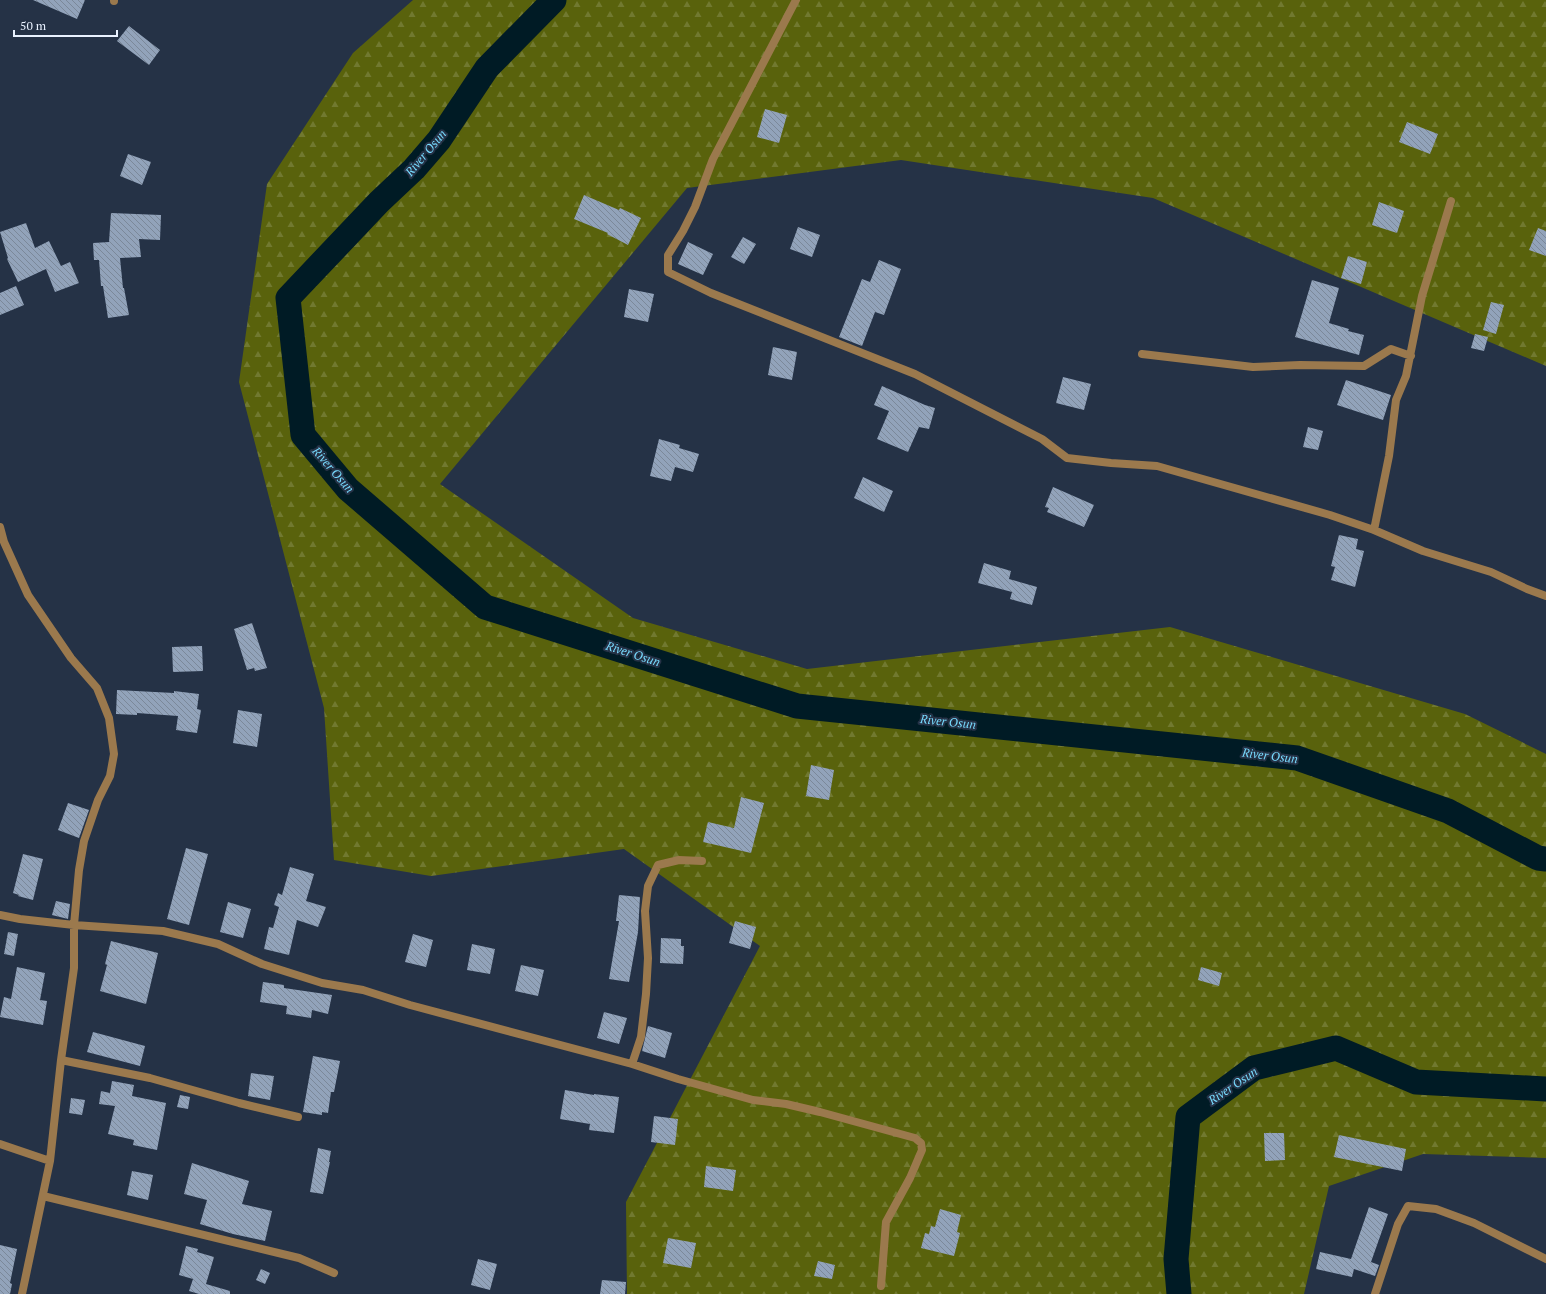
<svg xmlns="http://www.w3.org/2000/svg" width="1546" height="1294" viewBox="0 0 1546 1294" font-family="'PT Serif',serif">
<defs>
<pattern id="forest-firs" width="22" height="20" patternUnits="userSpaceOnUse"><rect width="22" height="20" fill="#59620c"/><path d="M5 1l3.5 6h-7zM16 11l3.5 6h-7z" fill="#717930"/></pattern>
<pattern id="building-back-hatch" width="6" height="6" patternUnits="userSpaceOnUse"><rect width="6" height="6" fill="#92a3ba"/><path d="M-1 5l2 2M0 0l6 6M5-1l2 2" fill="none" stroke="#7b8899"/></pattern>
</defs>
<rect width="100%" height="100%" fill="#253246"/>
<path fill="url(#forest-firs)" d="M 413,0 L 1546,0 L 1546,366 L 1153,198 L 901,160 L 687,188 L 440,484 L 633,618 L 807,669 L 1170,627 L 1465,714 L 1546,754 L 1546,1158 L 1423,1154 L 1329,1186 L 1304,1294 L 627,1294 L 626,1202 L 760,946 L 624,849 L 431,876 L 334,860 L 324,708 L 239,382 L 267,184 L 353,53 Z"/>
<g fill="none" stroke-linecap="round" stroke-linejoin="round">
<path stroke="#001b25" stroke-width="25" d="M 554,0 L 487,68 L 439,140 L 414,169 L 379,202 L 288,298 L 303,435 L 348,489 L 485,607 L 797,706 L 1297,758 L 1448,811 L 1538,858 L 1546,859
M 1179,1294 L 1176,1259 L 1188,1117 L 1254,1068 L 1336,1048 L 1416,1082 L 1546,1089"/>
</g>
<path fill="url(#building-back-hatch)" d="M 33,0 L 85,0 L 77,19 Z
M 129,26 L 160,50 L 149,65 L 117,41 Z
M 765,109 L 787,115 L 779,143 L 757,137 Z
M 1407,122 L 1438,134 L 1430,154 L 1399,142 Z
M 128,154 L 151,162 L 142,185 L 120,176 Z
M 584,195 L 619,210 L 620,208 L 641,218 L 628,245 L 607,234 L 608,233 L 574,219 Z
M 1379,202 L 1404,211 L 1397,233 L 1372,225 Z
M 111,213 L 161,215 L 160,240 L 139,239 L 141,257 L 120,258 L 123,288 L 124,288 L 129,315 L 108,318 L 103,286 L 101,286 L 99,260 L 94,260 L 93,243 L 109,242 Z
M 26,223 L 35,248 L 49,241 L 61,266 L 70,262 L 79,283 L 55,292 L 46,269 L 18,282 L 7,259 L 8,258 L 0,232 Z
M 798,227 L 820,235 L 812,257 L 790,249 Z
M 1538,228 L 1546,231 L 1546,256 L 1529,250 Z
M 743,237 L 756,244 L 744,264 L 731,257 Z
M 688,242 L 713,254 L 703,275 L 678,264 Z
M 1348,256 L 1367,262 L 1361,284 L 1341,278 Z
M 879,260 L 901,269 L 884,315 L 875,312 L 862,346 L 839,337 L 862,279 L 870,282 Z
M 1312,280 L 1339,288 L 1329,323 L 1349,329 L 1348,331 L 1364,335 L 1359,355 L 1295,337 Z
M 16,286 L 24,305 L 0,315 L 0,293 Z
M 629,289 L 654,294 L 648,322 L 624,317 Z
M 1491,302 L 1504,305 L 1496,334 L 1483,330 Z
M 1475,334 L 1488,337 L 1484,351 L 1471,348 Z
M 773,347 L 797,352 L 792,380 L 768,375 Z
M 1063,377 L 1091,384 L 1084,410 L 1056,403 Z
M 1346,380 L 1391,395 L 1383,420 L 1337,405 Z
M 882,386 L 925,405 L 935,408 L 929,429 L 919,427 L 908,452 L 877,439 L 889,411 L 874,405 Z
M 1308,427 L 1323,431 L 1318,450 L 1303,447 Z
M 659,439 L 680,445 L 679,448 L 699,454 L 693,472 L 675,467 L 671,481 L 650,476 Z
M 863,477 L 893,491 L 884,512 L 854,498 Z
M 1053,487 L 1094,505 L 1084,527 L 1047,512 L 1049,508 L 1045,507 Z
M 1339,535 L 1358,539 L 1356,549 L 1364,551 L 1355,587 L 1331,580 L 1335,567 L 1331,566 Z
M 984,563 L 1011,571 L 1009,579 L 1037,587 L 1032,605 L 1010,599 L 1012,592 L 978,583 Z
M 252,623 L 267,668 L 255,671 L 254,668 L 247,670 L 234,629 Z
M 202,646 L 203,671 L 173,672 L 172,647 Z
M 117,690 L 174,693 L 174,691 L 199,694 L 197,709 L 201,710 L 197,733 L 176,730 L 178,716 L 137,713 L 137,715 L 116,714 Z
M 238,710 L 262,714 L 257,747 L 233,743 Z
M 811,765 L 834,770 L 829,800 L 806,796 Z
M 741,797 L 764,803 L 751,853 L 703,842 L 708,822 L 734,828 Z
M 68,803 L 89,810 L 79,838 L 58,830 Z
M 186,848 L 208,854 L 189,925 L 167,919 Z
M 23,854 L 43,859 L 33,900 L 18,896 L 19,895 L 13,893 Z
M 290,867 L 314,874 L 306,901 L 326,907 L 318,927 L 297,920 L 289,955 L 264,949 L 269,927 L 273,928 L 279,907 L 274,905 L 278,893 L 282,895 Z
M 619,895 L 640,897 L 638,932 L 629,982 L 609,979 L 619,921 L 616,921 Z
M 56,901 L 70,904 L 68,919 L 52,915 Z
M 228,902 L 251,909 L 243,938 L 220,932 Z
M 735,921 L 756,927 L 750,949 L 729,943 Z
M 8,932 L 18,934 L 14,956 L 4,954 Z
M 413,934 L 433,940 L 426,967 L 405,962 Z
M 661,938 L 681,939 L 681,946 L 684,946 L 683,964 L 660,963 Z
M 111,941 L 158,953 L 146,1004 L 100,991 L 107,965 L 105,964 Z
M 472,944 L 495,949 L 490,974 L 467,970 Z
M 521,965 L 544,970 L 538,996 L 515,991 Z
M 17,967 L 45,973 L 40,1000 L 47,1001 L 43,1025 L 0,1017 L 4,997 L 11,999 Z
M 1201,967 L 1222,973 L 1219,986 L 1198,980 Z
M 263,982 L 284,985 L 284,988 L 332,995 L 328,1014 L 312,1010 L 311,1018 L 286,1014 L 287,1006 L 260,1002 Z
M 604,1012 L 627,1018 L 619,1044 L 597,1038 Z
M 648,1026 L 672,1033 L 665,1058 L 642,1051 Z
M 93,1032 L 145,1046 L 140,1066 L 87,1052 Z
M 313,1056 L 340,1061 L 334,1092 L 331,1092 L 328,1113 L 322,1112 L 322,1115 L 303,1112 Z
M 251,1073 L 274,1076 L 270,1100 L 248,1096 Z
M 112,1081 L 134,1085 L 132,1096 L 166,1103 L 157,1150 L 133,1145 L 134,1140 L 108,1134 L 115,1106 L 99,1104 L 101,1091 L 110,1093 Z
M 565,1090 L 594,1095 L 594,1094 L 619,1097 L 614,1133 L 589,1130 L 590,1124 L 560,1119 Z
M 180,1095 L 190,1097 L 188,1109 L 177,1107 Z
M 71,1098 L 85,1100 L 82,1115 L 69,1113 Z
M 654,1116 L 678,1119 L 675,1145 L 651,1142 Z
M 1264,1133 L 1284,1133 L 1285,1160 L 1265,1161 Z
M 1339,1135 L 1406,1149 L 1402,1171 L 1334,1157 Z
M 318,1148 L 331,1151 L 329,1162 L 330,1162 L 323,1194 L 310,1192 Z
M 192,1163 L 249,1181 L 242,1204 L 272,1211 L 265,1241 L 233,1234 L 200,1224 L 207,1200 L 184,1194 Z
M 706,1166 L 736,1170 L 733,1191 L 704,1187 Z
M 132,1171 L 153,1175 L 148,1200 L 127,1195 Z
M 1369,1207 L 1388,1214 L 1371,1262 L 1379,1265 L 1375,1276 L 1354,1269 L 1352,1277 L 1316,1269 L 1320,1252 L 1351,1259 Z
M 940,1209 L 961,1215 L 957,1232 L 960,1233 L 954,1256 L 921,1248 L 925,1233 L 929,1234 L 931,1226 L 935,1227 Z
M 668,1238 L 696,1243 L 691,1268 L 663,1263 Z
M 0,1245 L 17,1249 L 10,1283 L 12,1284 L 10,1294 L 0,1294 Z
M 186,1246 L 198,1249 L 197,1252 L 214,1257 L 206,1284 L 230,1291 L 230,1294 L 199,1294 L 189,1291 L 193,1279 L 179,1275 Z
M 478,1259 L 497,1264 L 490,1290 L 471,1285 Z
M 818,1261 L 835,1265 L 832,1279 L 814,1276 Z
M 261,1269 L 270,1273 L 265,1284 L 256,1280 Z
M 602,1280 L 626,1282 L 625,1294 L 600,1294 Z"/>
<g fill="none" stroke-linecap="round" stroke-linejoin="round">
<path stroke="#9b794d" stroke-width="8" d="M 796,0 L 713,159 L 695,207 L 683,231 L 668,255 L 668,272 L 711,293 L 915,374 L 1042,439 L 1067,458 L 1111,463 L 1157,466 L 1330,515 L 1374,530 L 1423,551 L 1491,572 L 1527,589 L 1546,596
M 114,1 L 114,0
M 1142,354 L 1253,367 L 1300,365 L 1364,366 L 1391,349 L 1411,356
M 0,527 L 4,542 L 28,595 L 71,658 L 97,688 L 109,718 L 114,754 L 110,776 L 98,800 L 84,841 L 79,870 L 74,925 L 74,968 L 61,1060 L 50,1161 L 22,1294
M 1374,530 L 1389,456 L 1396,400 L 1406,376 L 1422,296 L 1451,201
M 0,915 L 20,919 L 74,925 L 163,931 L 218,944 L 262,964 L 322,983 L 363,990 L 410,1005 L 632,1064 L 678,1079 L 753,1100 L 786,1104 L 820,1112 L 915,1138 L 921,1143 L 922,1150 L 910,1178 L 886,1222 L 881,1286
M 61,1060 L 150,1078 L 239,1103 L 298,1117
M 632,1064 L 641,1037 L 646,994 L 648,958 L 645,911 L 648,886 L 658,865 L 679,860 L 702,861
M 0,1144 L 50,1161
M 43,1196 L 299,1258 L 334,1273
M 1375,1294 L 1398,1224 L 1408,1206 L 1436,1209 L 1474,1223 L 1546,1259"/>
</g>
<g text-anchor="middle" stroke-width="4" stroke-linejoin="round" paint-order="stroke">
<g font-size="12" font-style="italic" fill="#77dafe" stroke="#253246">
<text transform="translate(426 153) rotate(-50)" y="4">River Osun</text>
<text transform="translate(333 470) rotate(49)" y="4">River Osun</text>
<text transform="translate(633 654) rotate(18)" y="4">River Osun</text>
<text transform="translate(948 722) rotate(6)" y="4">River Osun</text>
<text transform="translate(1270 756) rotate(7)" y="4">River Osun</text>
<text transform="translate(1233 1086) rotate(-34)" y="4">River Osun</text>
</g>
</g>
<path d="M14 30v6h103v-6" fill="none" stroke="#e9f2ff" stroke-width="2"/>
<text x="20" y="30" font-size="12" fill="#e9f2ff" stroke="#253246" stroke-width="3" paint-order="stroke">50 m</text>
</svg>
